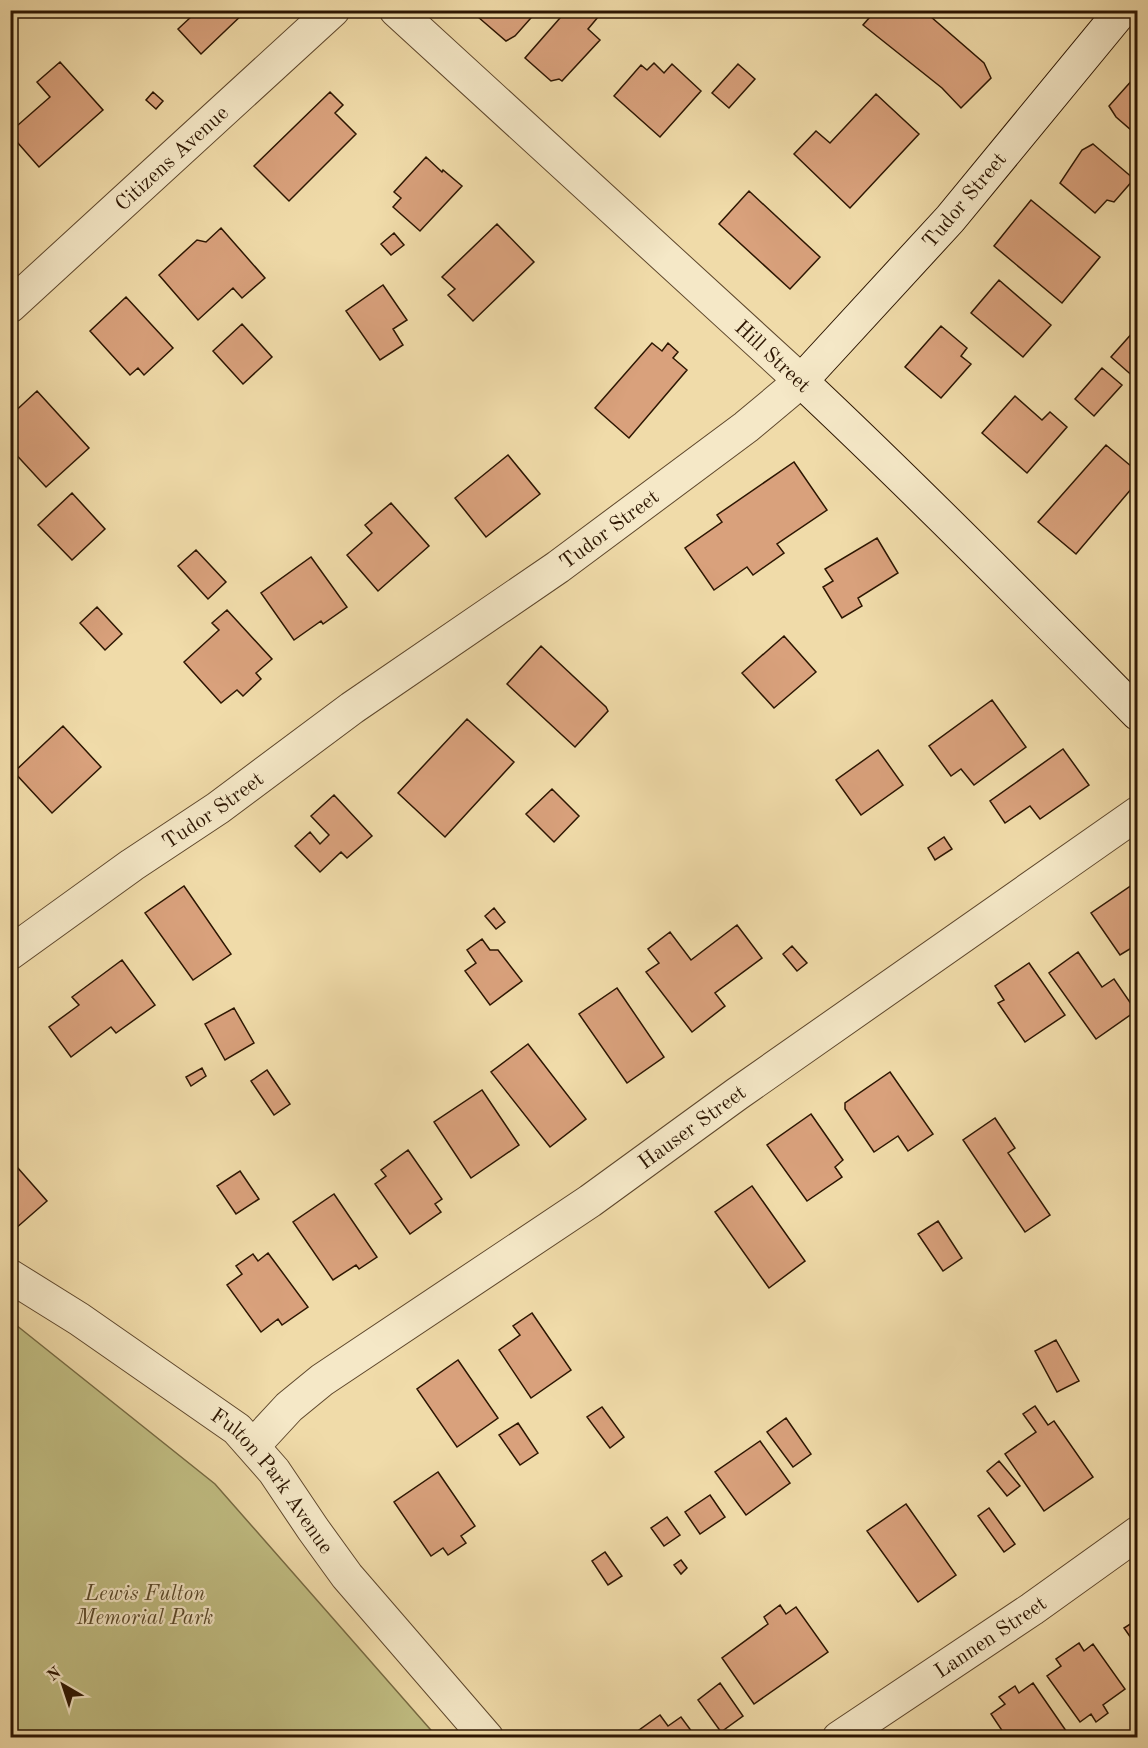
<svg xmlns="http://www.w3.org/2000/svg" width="1148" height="1748" viewBox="0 0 1148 1748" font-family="'Old Standard TT',serif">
<rect width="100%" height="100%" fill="#f0dba9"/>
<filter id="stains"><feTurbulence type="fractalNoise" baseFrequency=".00333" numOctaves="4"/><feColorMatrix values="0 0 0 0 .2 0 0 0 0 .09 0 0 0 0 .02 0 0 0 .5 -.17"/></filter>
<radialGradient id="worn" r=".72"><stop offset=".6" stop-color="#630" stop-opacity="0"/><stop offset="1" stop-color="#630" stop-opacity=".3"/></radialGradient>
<path fill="#c1be83" stroke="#776a42" stroke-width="1.5" d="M 11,1321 L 215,1484 L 437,1737 L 11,1737 Z"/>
<path fill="#d9a17c" stroke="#2d1602" stroke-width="1.5" d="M 187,10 L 247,10 L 201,54 L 178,29 L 192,16 Z
M 483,10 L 538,10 L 515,36 L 506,41 L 478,17 Z
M 567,10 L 604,10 L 588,29 L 600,40 L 562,81 L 559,79 L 551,81 L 525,58 Z
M 876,10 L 923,10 L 984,63 L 991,78 L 961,108 L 942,88 L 863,25 Z
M 60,62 L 103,110 L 39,167 L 10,134 L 10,132 L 50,97 L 37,82 Z
M 654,63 L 664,73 L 672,64 L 701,91 L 660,137 L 614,96 L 641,65 L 647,70 Z
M 738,64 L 755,79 L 729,108 L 712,93 Z
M 1134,78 L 1138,81 L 1138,136 L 1116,117 L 1109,106 Z
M 153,92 L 163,101 L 156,109 L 146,100 Z
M 330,92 L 343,105 L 335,113 L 356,134 L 289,201 L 254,166 Z
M 876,94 L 919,134 L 850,208 L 794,154 L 816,131 L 830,143 Z
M 1093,144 L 1134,179 L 1114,202 L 1107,200 L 1095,213 L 1060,183 L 1082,150 Z
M 426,157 L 442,172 L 443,170 L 462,186 L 420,231 L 393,207 L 401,198 L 394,192 Z
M 749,191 L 820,257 L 790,289 L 719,224 Z
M 1031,200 L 1100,257 L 1062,303 L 994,246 Z
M 497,224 L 534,262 L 473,321 L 448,295 L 455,289 L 442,277 Z
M 221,228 L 265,278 L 242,298 L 233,288 L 198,320 L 159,275 L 197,240 L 206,242 Z
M 394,233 L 404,245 L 391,255 L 381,244 Z
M 999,280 L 1051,325 L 1023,357 L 971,313 Z
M 383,285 L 407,320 L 393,329 L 403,345 L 380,360 L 346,311 Z
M 126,297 L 173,348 L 144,375 L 138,368 L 130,375 L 90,331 Z
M 242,324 L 272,357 L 243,384 L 213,351 Z
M 941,326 L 967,348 L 961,356 L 971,364 L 941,398 L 905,367 Z
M 1134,331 L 1138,334 L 1136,379 L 1111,357 Z
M 652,343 L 662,351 L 668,343 L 678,352 L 673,358 L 687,370 L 629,438 L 595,408 Z
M 1102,368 L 1122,385 L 1094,416 L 1075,399 Z
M 37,391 L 89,448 L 46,487 L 10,448 L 10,416 Z
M 1015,396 L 1042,420 L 1050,412 L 1067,427 L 1027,473 L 982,433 Z
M 1106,445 L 1138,472 L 1138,481 L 1076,554 L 1038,522 Z
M 508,455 L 540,494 L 486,537 L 455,498 Z
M 794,462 L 827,510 L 777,544 L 784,553 L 753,575 L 747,567 L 714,590 L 685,548 L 722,522 L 717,515 Z
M 72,493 L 105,529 L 72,560 L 38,525 Z
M 391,503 L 429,546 L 378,591 L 347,555 L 372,533 L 365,525 Z
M 877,538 L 898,573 L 858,598 L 862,606 L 842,618 L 823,587 L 833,581 L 825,569 Z
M 196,550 L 226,582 L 208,599 L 178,566 Z
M 311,557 L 347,607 L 323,624 L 321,621 L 294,640 L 261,593 Z
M 97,607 L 122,634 L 105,650 L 80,623 Z
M 227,610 L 272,659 L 256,673 L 261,679 L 243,696 L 237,690 L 221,703 L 184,662 L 219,630 L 212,623 Z
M 784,636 L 816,672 L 774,708 L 742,673 Z
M 541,646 L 606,707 L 608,711 L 575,747 L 507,684 Z
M 992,700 L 1026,747 L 974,785 L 961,769 L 951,776 L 929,746 Z
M 467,719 L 514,762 L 445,837 L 398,793 Z
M 63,726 L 101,767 L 52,813 L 14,772 Z
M 1063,749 L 1089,785 L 1040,819 L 1030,806 L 1005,823 L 990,801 Z
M 878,750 L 903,785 L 861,815 L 836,780 Z
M 552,789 L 579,816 L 554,842 L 526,814 Z
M 334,795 L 372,836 L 347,858 L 341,852 L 320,872 L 295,846 L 310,832 L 320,844 L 329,835 L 311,816 Z
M 944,837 L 952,849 L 935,860 L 928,848 Z
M 1138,881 L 1138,944 L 1120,955 L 1091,913 Z
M 184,886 L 231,954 L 193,980 L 145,913 Z
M 494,908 L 505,922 L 496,929 L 485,916 Z
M 737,925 L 762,958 L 715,993 L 725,1006 L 692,1032 L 646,972 L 659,963 L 648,949 L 670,932 L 691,960 Z
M 482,939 L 490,950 L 498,950 L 522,981 L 490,1005 L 465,971 L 476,963 L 467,950 Z
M 792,946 L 807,963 L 797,971 L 783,954 Z
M 1078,952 L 1102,987 L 1114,979 L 1136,1011 L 1096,1039 L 1049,973 Z
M 122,960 L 155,1005 L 116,1033 L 111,1027 L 71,1057 L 49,1027 L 79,1005 L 72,997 Z
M 1029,963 L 1065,1015 L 1025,1042 L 998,1003 L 1004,1000 L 995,986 Z
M 617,988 L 664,1057 L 627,1083 L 579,1014 Z
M 234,1008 L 254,1043 L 225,1060 L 205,1024 Z
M 528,1044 L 586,1119 L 550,1147 L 491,1072 Z
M 202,1068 L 206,1076 L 191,1086 L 186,1077 Z
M 267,1070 L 290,1104 L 274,1115 L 251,1081 Z
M 890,1072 L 933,1134 L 908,1151 L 898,1136 L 874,1152 L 845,1109 L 845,1103 Z
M 482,1090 L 519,1145 L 471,1178 L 434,1122 Z
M 811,1114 L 843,1160 L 835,1167 L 842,1177 L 807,1201 L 767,1145 Z
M 995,1118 L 1015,1148 L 1008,1153 L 1050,1215 L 1025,1232 L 963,1140 Z
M 408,1150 L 442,1199 L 435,1204 L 441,1212 L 410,1234 L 375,1184 L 386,1176 L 381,1170 Z
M 17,1167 L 47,1201 L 15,1229 L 10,1223 L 10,1172 Z
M 240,1171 L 259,1199 L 236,1214 L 217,1186 Z
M 752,1186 L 805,1261 L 769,1288 L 715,1212 Z
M 334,1194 L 377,1257 L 359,1269 L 356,1265 L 333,1280 L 293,1222 Z
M 938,1221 L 962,1258 L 943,1271 L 918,1234 Z
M 268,1253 L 308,1307 L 282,1325 L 278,1319 L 261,1332 L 227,1285 L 242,1274 L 236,1266 L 253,1254 L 258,1261 Z
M 532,1313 L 571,1370 L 531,1398 L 499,1350 L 520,1335 L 513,1326 Z
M 1056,1340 L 1079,1381 L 1057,1392 L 1035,1351 Z
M 458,1360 L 498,1418 L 457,1447 L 417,1389 Z
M 1035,1406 L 1048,1425 L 1054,1421 L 1093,1477 L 1044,1511 L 1005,1454 L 1036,1432 L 1023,1414 Z
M 602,1407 L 624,1437 L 610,1448 L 587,1417 Z
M 786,1418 L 811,1454 L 793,1467 L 767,1432 Z
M 518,1423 L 538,1453 L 520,1465 L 499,1435 Z
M 760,1441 L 790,1483 L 746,1515 L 715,1472 Z
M 999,1461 L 1020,1486 L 1007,1496 L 987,1471 Z
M 438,1472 L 475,1526 L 461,1536 L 466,1543 L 448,1555 L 443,1548 L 431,1556 L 394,1502 Z
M 710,1495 L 725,1517 L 700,1534 L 685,1512 Z
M 906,1504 L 956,1575 L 918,1602 L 867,1531 Z
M 989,1508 L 1015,1544 L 1004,1552 L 978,1516 Z
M 667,1517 L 680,1535 L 664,1546 L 651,1528 Z
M 605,1552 L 622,1576 L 608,1585 L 592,1561 Z
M 681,1560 L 687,1568 L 681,1574 L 674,1565 Z
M 780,1605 L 786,1614 L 796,1607 L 828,1652 L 754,1704 L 722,1658 L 768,1624 L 764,1617 Z
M 1138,1619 L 1138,1648 L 1124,1628 Z
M 1079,1643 L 1084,1651 L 1093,1644 L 1125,1689 L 1103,1705 L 1108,1713 L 1096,1722 L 1091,1714 L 1080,1722 L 1047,1676 L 1061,1666 L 1056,1659 Z
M 720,1683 L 743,1716 L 721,1732 L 698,1700 Z
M 1033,1683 L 1071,1738 L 1007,1738 L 991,1714 L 1005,1704 L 999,1697 L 1015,1686 L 1019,1693 Z
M 660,1715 L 668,1726 L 681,1717 L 695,1736 L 628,1738 Z"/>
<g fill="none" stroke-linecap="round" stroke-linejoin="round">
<defs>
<g id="street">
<path id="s1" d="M 10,306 L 333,10"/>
<path id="s2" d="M 10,953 L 132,865 L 218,808 L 352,708 L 558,567 L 746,427 L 801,381 L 396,10"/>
<path id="s3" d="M 10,1276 L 79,1319 L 237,1429 L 274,1471 L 313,1529 L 347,1576 L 487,1738"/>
<path id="s4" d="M 253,1446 L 289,1407 L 322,1380 L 590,1201 L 737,1094 L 1138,813"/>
<path id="s5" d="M 839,1738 L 1032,1609 L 1138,1533"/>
</g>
<path id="secondary" d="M 1122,10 L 950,219 L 801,381 C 916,489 1027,601 1138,714"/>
</defs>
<use href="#street" stroke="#5e472c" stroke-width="35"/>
<use href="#secondary" stroke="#2d1602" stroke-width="35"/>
<use href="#street" stroke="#f5e8c7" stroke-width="33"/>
<use href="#secondary" stroke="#f5e8c7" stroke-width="33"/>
</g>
<g text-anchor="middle" stroke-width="4.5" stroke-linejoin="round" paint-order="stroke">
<g font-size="21" fill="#2d1602" stroke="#f5e8c7">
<text dy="7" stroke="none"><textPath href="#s1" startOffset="219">Citizens Avenue</textPath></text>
<text transform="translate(964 200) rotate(-50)" y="7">Tudor Street</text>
<text transform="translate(773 356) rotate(43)" y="7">Hill Street</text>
<text dy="7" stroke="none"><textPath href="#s2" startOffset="734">Tudor Street</textPath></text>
<text dy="7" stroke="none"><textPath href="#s2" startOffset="248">Tudor Street</textPath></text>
<text dy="7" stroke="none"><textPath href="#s4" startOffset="544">Hauser Street</textPath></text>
<text dy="7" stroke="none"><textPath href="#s3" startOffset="336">Fulton Park Avenue</textPath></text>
<text dy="7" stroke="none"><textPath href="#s5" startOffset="182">Lannen Street</textPath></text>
</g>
<g font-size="21" font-style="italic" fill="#594829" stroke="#f5e8c7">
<text x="145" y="1600">Lewis Fulton<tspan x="145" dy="24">Memorial Park</tspan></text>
</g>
</g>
<rect width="1148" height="1748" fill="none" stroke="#f0dba9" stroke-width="36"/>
<rect x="12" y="12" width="1124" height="1724" fill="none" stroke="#2d1602" stroke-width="3"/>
<rect x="18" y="18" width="1112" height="1712" fill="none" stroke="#2d1602" stroke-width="1.5"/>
<g transform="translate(63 1685) rotate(321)" stroke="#f5e8c7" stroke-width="4.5" paint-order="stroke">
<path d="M0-4.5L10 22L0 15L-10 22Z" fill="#2d1602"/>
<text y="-9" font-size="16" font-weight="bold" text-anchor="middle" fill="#2d1602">N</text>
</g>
<rect width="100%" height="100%" filter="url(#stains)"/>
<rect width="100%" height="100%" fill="url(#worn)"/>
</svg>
